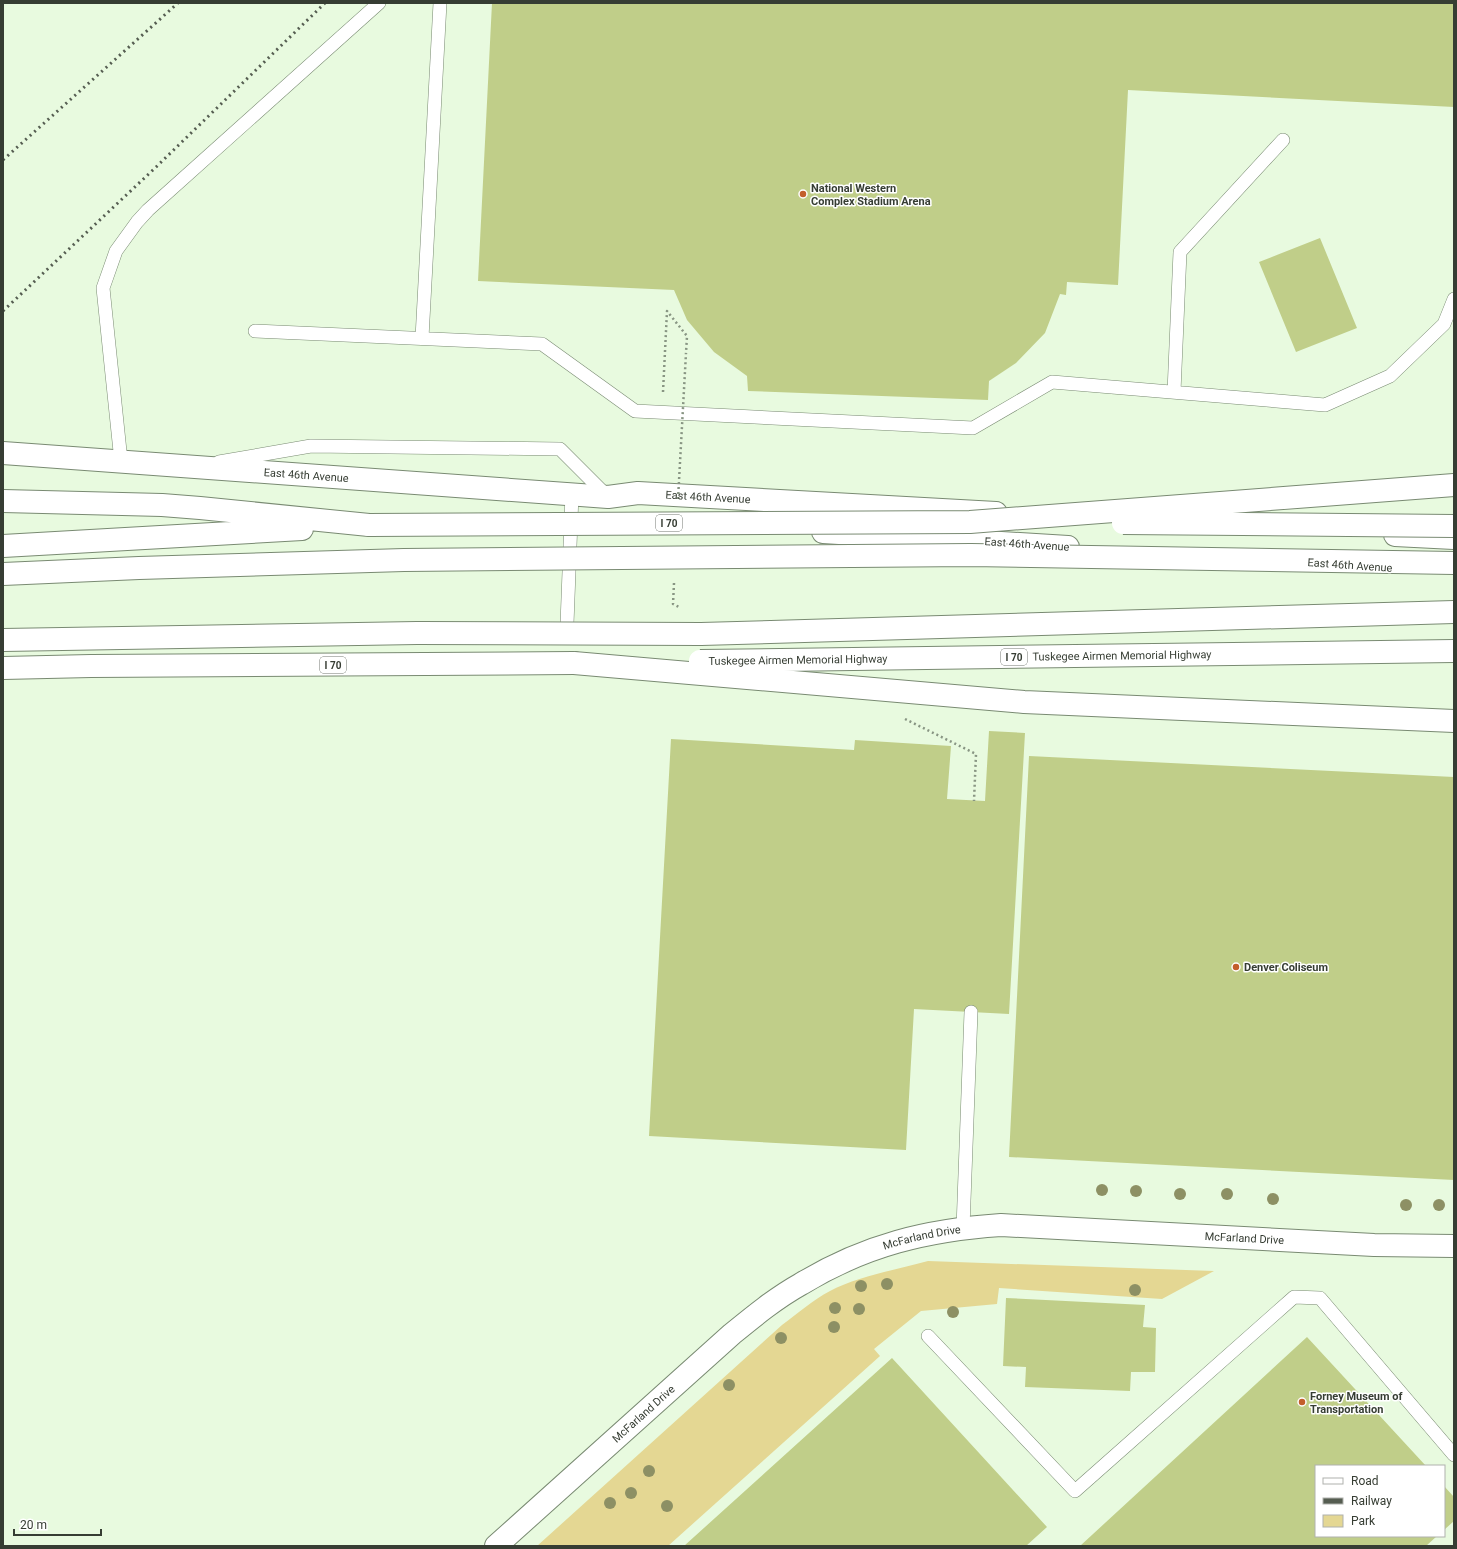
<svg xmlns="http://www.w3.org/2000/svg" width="1457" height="1549" viewBox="0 0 1457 1549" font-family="Roboto,sans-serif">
<rect width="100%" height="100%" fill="#e8fadf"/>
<path fill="#e4d793" d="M 928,1261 L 1214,1271 L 1162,1299 L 999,1288 L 997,1304 L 921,1311 L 874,1349 L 880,1356 L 668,1546 L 537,1546 L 782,1325 C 797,1314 813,1300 830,1291 C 858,1276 896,1270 928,1261 Z"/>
<path fill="#c0ce89" d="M 492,3 L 1454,3 L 1454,107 L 1128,90 L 1118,285 L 1067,282 L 1066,295 L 1060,294 L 1045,333 L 1016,363 L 989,381 L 988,400 L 748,391 L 747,376 L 714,352 L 687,320 L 674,290 L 478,281 Z
M 1320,238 L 1357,328 L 1296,352 L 1259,262 Z
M 989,731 L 1025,733 L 1009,1014 L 914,1009 L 906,1150 L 649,1136 L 671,739 L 854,750 L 855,740 L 951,746 L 947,799 L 985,801 Z
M 1029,756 L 1454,777 L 1454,1180 L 1009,1157 Z
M 1006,1298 L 1145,1305 L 1143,1327 L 1156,1328 L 1155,1372 L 1131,1372 L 1130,1391 L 1025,1387 L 1026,1367 L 1003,1366 Z
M 1307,1337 L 1426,1466 L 1316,1466 L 1316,1536 L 1437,1536 L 1426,1546 L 1080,1546 Z
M 892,1358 L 1047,1527 L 1026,1546 L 684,1546 Z
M 1444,1486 L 1454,1497 L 1454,1521 L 1444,1530 Z"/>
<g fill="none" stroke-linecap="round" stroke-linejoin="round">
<defs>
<path id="lane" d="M 255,331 L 542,344 L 635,411 L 973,428 L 1052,382 L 1325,405 L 1390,376 L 1444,324 L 1454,299
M 422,338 L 440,3
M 1174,392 L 1180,252 L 1283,140
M 121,461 L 103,288 L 116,251 L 137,222 L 148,210 L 379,3
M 219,462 L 311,446 L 560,449 L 608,497
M 567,624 L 572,494
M 963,1228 L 971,1012
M 928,1336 L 1075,1491 L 1294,1297 L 1320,1298 L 1454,1455"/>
<g id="secondary">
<path id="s1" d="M 3,453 L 608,497 L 638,493 L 996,513"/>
<path d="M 823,532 L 1068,547"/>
<path d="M 1395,535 L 1454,538"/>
<path id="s2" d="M 496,1546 L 732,1334 C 754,1316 776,1298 801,1284 C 865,1245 927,1230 1001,1225 L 1374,1245 L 1454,1246"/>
</g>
<path id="highway" d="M 3,501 L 162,505 L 200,508 L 369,525
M 3,546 L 302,529
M 3,668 L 91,666 L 574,663"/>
</defs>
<use href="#lane" stroke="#798a72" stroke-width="14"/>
<use href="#secondary" stroke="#798a72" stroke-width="24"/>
<use href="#highway" stroke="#798a72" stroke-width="24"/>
<path stroke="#889583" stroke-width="2.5" stroke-dasharray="2 3" stroke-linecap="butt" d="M 663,392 L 667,311 L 687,336 L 686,353"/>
<use href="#lane" stroke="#fff" stroke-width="13"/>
<use href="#secondary" stroke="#fff" stroke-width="22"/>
<use href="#highway" stroke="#fff" stroke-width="22"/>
<path stroke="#555d51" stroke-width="3" stroke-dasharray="2 4" stroke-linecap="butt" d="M 3,160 L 178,3
M 3,311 L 154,169 L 325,3"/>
<defs>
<g id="highway-bridge">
<path d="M 1123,523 L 1454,526"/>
<path d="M 369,525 L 970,522 L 1454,485"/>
<path d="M 3,574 L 139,568 L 404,560 L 971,555 L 1454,563"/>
<path d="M 3,640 L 417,633 L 701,634 L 1454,612"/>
<path id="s3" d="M 700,661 L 1454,651"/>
<path d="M 574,663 L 1024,702 L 1454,721"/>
</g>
</defs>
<use href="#highway-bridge" stroke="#798a72" stroke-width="24" stroke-linecap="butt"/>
<path stroke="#889583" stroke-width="2.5" stroke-dasharray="2 3" stroke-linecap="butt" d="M 678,499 L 686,353
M 674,583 L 673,604 L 679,607
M 905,719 L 976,754 L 974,801"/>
<use href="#highway-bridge" stroke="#fff" stroke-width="22"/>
</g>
<g fill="#8d9064">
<circle cx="1102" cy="1190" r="6"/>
<circle cx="1136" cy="1191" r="6"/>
<circle cx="1180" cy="1194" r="6"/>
<circle cx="1227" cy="1194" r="6"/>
<circle cx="1273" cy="1199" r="6"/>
<circle cx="1406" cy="1205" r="6"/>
<circle cx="1439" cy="1205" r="6"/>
<circle cx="887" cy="1284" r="6"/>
<circle cx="861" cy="1286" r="6"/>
<circle cx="1135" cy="1290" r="6"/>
<circle cx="835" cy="1308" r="6"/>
<circle cx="859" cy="1309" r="6"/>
<circle cx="953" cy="1312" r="6"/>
<circle cx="834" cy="1327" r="6"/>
<circle cx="781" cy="1338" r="6"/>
<circle cx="729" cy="1385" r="6"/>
<circle cx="649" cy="1471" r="6"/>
<circle cx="631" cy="1493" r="6"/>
<circle cx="610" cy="1503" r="6"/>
<circle cx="667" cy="1506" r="6"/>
</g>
<g fill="#c35e2c" stroke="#fff" stroke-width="1.5">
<circle cx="803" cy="194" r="4"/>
<circle cx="1236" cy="967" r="4"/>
<circle cx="1302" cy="1402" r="4"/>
</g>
<g text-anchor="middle" stroke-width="3" stroke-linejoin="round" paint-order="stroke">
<g fill="#fff" stroke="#727770" stroke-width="1">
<rect x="656" y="515" width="26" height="16" rx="3"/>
<rect x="1001" y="649" width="26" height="16" rx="3"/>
<rect x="320" y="657" width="26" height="16" rx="3"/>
</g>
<g font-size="10" font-weight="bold" fill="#363d33">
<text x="669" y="527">I 70</text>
<text x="1014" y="661">I 70</text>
<text x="333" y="669">I 70</text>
</g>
<g font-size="11" font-weight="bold" fill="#363d33" stroke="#fff" text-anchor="start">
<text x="811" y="192">National Western<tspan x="811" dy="13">Complex Stadium Arena</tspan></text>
<text x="1244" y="971">Denver Coliseum</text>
<text x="1310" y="1400">Forney Museum of<tspan x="1310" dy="13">Transportation</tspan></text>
</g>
<g font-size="11" fill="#363d33" stroke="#fff">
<text dy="4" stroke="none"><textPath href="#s1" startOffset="304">East 46th Avenue</textPath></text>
<text dy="4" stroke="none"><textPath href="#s1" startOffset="707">East 46th Avenue</textPath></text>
<text transform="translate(1027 544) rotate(4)" y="4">East 46th Avenue</text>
<text transform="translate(1350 565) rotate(4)" y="4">East 46th Avenue</text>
<text dy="4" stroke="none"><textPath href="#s3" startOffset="422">Tuskegee Airmen Memorial Highway</textPath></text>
<text dy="4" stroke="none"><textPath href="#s3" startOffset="98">Tuskegee Airmen Memorial Highway</textPath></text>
<text dy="4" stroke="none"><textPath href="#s2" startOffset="533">McFarland Drive</textPath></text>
<text dy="4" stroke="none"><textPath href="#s2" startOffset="857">McFarland Drive</textPath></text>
<text dy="4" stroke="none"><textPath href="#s2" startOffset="198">McFarland Drive</textPath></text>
</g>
</g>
<rect width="1457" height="1549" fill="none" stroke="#363d33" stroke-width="8"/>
<rect x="1315" y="1465" width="130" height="72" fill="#ffffff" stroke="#afb1ad"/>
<rect x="1323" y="1478" width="20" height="6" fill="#ffffff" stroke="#afb1ad"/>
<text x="1351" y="1485" font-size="12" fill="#363d33">Road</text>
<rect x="1323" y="1498" width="20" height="6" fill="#555d51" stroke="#afb1ad"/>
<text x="1351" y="1505" font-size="12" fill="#363d33">Railway</text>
<rect x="1323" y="1515" width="20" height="12" fill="#e4d793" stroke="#afb1ad"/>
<text x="1351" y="1525" font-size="12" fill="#363d33">Park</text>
<path d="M14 1529v6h87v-6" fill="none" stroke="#363d33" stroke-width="2"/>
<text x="20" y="1529" font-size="12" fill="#363d33" stroke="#ffffff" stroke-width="3" paint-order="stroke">20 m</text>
</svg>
